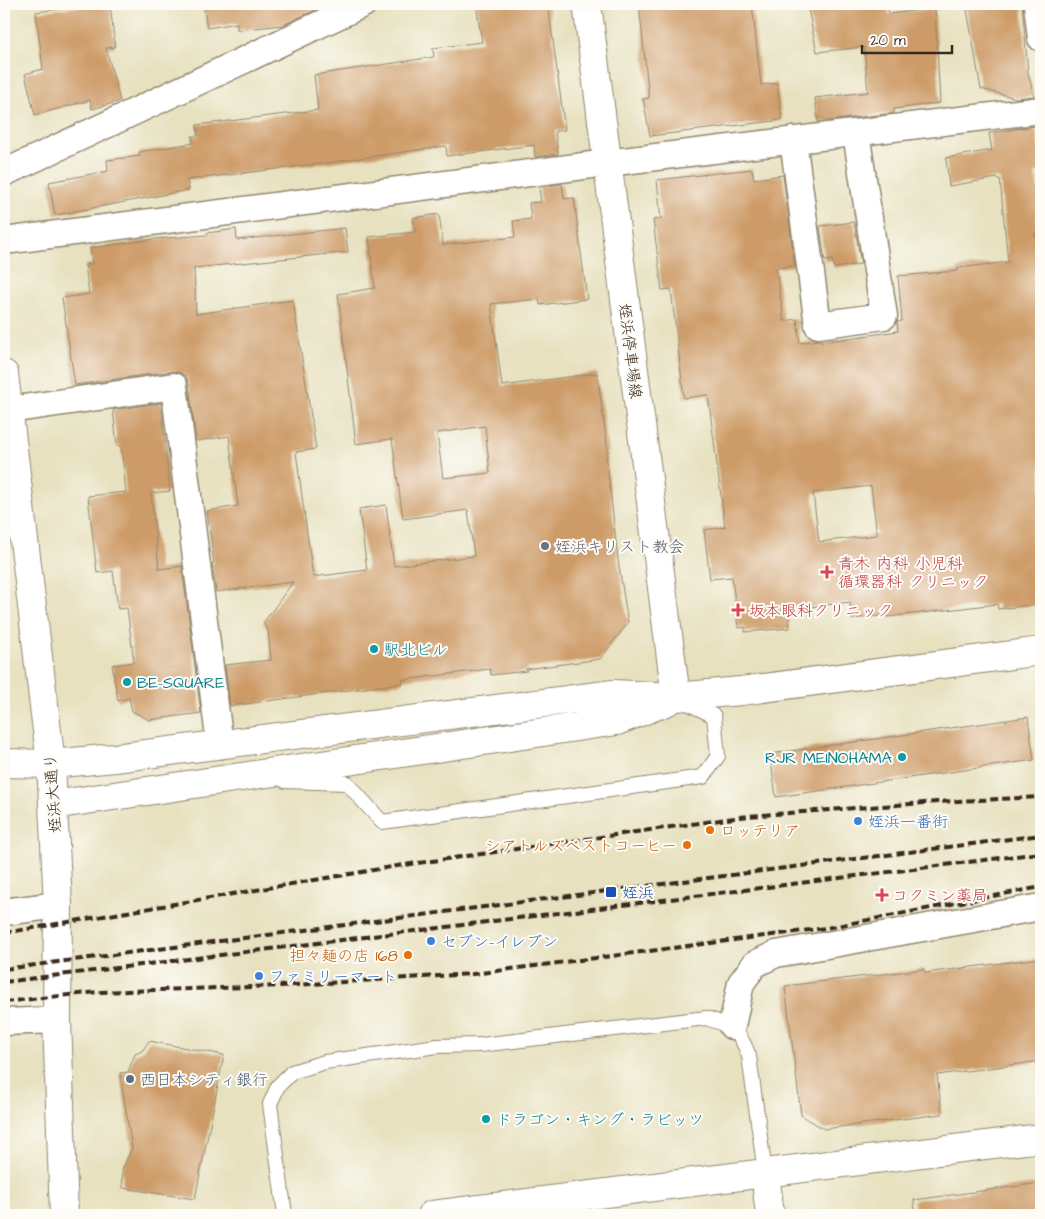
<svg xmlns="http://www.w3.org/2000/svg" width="1045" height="1219" viewBox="0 0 1045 1219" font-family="'Architects Daughter','Klee One',sans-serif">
<rect width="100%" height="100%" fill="#fdfcf7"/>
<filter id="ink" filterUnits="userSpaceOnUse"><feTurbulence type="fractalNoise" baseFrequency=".02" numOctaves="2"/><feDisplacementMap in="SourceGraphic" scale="10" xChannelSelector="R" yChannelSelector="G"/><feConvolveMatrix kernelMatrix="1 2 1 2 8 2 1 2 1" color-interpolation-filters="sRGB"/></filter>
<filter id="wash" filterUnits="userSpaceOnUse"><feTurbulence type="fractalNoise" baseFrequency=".0096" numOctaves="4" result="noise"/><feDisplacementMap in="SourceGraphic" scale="20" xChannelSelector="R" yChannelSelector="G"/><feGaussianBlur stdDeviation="1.12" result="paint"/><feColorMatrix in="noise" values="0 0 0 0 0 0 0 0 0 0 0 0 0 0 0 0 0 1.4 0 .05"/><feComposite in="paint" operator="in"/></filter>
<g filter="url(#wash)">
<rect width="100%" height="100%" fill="#e7e1bf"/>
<g id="blocks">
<path fill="#cd9b67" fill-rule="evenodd" d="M 98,4 L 110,4 L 115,47 L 106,48 L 120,101 L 92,109 L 90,100 L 35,115 L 25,74 L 43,69 L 36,12 Z
M 203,4 L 328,4 L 283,25 L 237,30 L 237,23 L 207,28 Z
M 476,4 L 548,4 L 565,130 L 555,131 L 558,154 L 535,157 L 534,145 L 447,156 L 446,146 L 326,163 L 187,180 L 189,190 L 55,215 L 49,182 L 108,171 L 107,160 L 140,156 L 139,152 L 193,143 L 192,136 L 198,136 L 197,125 L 318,110 L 314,75 L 434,57 L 433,48 L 482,42 Z
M 639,4 L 752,4 L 761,85 L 777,83 L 782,120 L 650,136 L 643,99 L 649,98 Z
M 807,4 L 888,4 L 889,14 L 935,8 L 940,103 L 894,109 L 894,113 L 818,122 L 815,98 L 868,92 L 864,47 L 817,52 Z
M 966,4 L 1022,4 L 1028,72 L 1034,96 L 1016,98 L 981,89 Z
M 1035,126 L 1041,160 L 1041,172 L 1035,173 L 1041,203 L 1041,233 L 1035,233 L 1041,288 L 1041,604 L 998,609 L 997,604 L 887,617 L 887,615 L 852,619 L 850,602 L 788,610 L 790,628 L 745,632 L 745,627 L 738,628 L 732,577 L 710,579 L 704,530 L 725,527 L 708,395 L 684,398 L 671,289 L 662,290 L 653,220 L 661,219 L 657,180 L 752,169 L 754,179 L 783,175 L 795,266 L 776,268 L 784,321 L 797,319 L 800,343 L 818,340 L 821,340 L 821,342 L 898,331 L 897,322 L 902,321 L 898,276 L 958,271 L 958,268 L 1008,262 L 1000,179 L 997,179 L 997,178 L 949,186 L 946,158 L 992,150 L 989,133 ZM 871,486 L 877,535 L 819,542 L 813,493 Z
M 562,184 L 564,199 L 574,198 L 587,299 L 540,305 L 539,299 L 491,304 L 502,386 L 597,373 L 608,452 L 606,453 L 618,560 L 628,623 L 600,659 L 526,669 L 527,671 L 491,675 L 490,669 L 402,680 L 403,683 L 230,706 L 225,665 L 271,660 L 268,630 L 263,623 L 293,582 L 216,592 L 212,563 L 214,563 L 207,511 L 238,506 L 229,436 L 196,441 L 189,384 L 186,376 L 179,372 L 172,371 L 75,385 L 62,298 L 89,294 L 85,265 L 92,264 L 90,248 L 155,239 L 208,235 L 207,233 L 236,229 L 237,240 L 345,228 L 348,252 L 194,268 L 196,314 L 293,300 L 316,449 L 296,452 L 313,577 L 367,570 L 359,509 L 386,505 L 394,566 L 474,556 L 468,510 L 403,519 L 392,439 L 356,444 L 338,294 L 375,288 L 369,237 L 415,232 L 413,218 L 439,214 L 443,245 L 515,237 L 513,221 L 531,219 L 529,203 L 541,202 L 539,187 ZM 485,426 L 490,473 L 443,478 L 437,433 Z
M 854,222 L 861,264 L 834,268 L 832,260 L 825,261 L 820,226 Z
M 161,403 L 170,491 L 151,493 L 159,569 L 182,566 L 201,713 L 149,720 L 132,711 L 129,698 L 118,701 L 112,665 L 134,662 L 127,608 L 118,609 L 113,571 L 97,573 L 88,496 L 126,492 L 121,446 L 117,446 L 113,410 Z
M 1028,717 L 1034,760 L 776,797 L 770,754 Z
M 1041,958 L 1041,1061 L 937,1075 L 942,1114 L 824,1129 L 801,1115 L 785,986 L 924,969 L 925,973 Z
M 149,1041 L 224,1055 L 195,1199 L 123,1188 L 122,1170 L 132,1148 L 120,1073 L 128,1072 L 135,1054 L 142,1051 Z
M 1041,1183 L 1041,1215 L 915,1215 L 914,1200 Z"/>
</g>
</g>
<g filter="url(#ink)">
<use href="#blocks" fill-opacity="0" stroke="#91866e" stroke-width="1"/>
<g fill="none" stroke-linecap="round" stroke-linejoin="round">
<defs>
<path id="lane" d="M 285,781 L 347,783 L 382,822 L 703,777 L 718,756 L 714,716 L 684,701
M 285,1215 L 270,1104 L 278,1086 L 292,1072 L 325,1062 L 437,1046 L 481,1045 L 706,1018 C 734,1027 738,1027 749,1056 L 765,1173"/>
<path id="street" d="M 1037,4 L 1041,38
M 793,140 L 818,325 L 884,316 L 856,133
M 4,173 L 363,4
M 4,241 L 607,163 L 1041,110
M 9,410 L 174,386 L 220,745
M 4,912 L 58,905
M 4,1022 L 57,1020
M 732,1026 L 741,983 L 755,964 L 776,954 L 1041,907"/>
<path id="secondary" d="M 587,4 L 676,697
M 4,374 L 51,764 L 58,905 L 57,1020 L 64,1215
M 4,763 L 51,764 L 115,758 L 613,694 L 676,697 L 741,691 L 1041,651
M 53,805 L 617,721 L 668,701
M 765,1173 L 770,1215
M 432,1215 L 1041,1138"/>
</defs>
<use href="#lane" stroke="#91866e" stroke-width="16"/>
<use href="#street" stroke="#91866e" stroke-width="29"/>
<use href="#secondary" stroke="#91866e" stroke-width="30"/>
<use href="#lane" stroke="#fff" stroke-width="14"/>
<use href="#street" stroke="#fff" stroke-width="26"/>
<use href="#secondary" stroke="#fff" stroke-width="28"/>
<path stroke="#3b2a1e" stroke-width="4" stroke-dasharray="8 4" stroke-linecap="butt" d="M 4,933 L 397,866 L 748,816 L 937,802 L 1041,797
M 4,969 L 1041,835
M 4,982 L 1041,853
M 4,1002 L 97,992 L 280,986 L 473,974 L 826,928 L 1041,887"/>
</g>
</g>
<circle fill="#6b7280" stroke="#fdfcf7" stroke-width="2" cx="545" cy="546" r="5"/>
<g fill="#e0444e" stroke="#fdfcf7" stroke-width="2">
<path d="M824.5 564.5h5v5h5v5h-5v5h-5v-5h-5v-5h5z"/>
<path d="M735.5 602.5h5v5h5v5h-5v5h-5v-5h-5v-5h5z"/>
<path d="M879.5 887.5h5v5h5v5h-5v5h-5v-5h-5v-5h5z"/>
</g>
<g fill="#0f9aa8" stroke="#fdfcf7" stroke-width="2">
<circle cx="374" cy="649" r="5"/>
<circle cx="127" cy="682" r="5"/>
<circle cx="902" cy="757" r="5"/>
<circle cx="486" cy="1119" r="5"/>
</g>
<g fill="#3f7fe0" stroke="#fdfcf7" stroke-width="2">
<circle cx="858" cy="821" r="5"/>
<circle cx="431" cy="941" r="5"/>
<circle cx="259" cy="976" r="5"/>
</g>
<g fill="#e8710a" stroke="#fdfcf7" stroke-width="2">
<circle cx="710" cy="830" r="5"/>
<circle cx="687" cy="845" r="5"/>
<circle cx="408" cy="955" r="5"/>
</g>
<rect fill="#1a4fb4" stroke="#fdfcf7" stroke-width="2" x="605" y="886" width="12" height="12" rx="2.5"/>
<circle fill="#5c6f8a" stroke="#fdfcf7" stroke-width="2" cx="130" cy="1079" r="5"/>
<g text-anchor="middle" stroke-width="4" stroke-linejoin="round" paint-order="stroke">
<g font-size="16" fill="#3b2a1e" stroke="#fdfcf7">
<text transform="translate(631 351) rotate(83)" y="6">姪浜停車場線</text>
<text transform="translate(52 793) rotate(-94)" y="6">姪浜大通り</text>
</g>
<g font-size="16" fill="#5b616d" stroke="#fdfcf7" text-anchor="start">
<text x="555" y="552">姪浜キリスト教会</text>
</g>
<g font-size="16" fill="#be3a42" stroke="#fdfcf7" text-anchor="start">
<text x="838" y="569">青木 内科 小児科<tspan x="838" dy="18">循環器科 クリニック</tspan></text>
<text x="749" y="616">坂本眼科クリニック</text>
<text x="892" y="901">コクミン薬局</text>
</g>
<g font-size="16" fill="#0d838f" stroke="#fdfcf7" text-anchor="start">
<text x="384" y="655">駅北ビル</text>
<text x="137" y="688">BE-SQUARE</text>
<text x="892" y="763" text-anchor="end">RJR MEINOHAMA</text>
<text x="496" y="1125">ドラゴン・キング・ラビッツ</text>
</g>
<g font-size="16" fill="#366cbe" stroke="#fdfcf7" text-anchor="start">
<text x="868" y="827">姪浜一番街</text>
<text x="441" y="947">セブン-イレブン</text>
<text x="269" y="982">ファミリーマート</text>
</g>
<g font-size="16" fill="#c56008" stroke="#fdfcf7" text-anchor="end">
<text x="720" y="836" text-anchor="start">ロッテリア</text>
<text x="677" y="851">シアトルズベストコーヒー</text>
<text x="398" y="961">担々麺の店 168</text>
</g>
<g font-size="16" fill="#164399" stroke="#fdfcf7" text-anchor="start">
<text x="622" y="898">姪浜</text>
</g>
<g font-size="16" fill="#4e5e75" stroke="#fdfcf7" text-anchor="start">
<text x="140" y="1085">西日本シティ銀行</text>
</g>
</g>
<rect width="1045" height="1219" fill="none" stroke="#fdfcf7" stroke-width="20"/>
<path d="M862 45v8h90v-8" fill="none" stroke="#3b2a1e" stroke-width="2.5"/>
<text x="870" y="45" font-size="15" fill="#3b2a1e" stroke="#fdfcf7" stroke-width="4" paint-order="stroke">20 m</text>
</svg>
